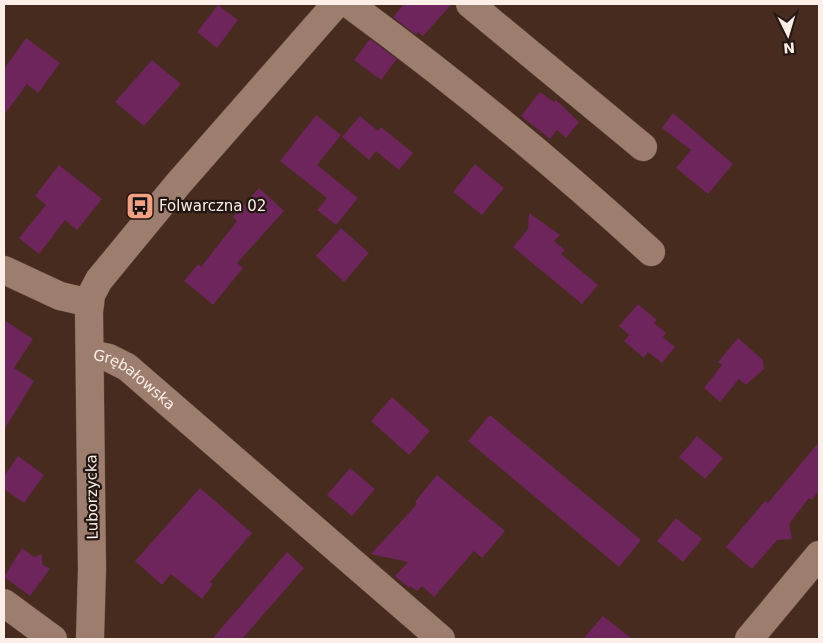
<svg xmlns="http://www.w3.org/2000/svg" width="823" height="643" viewBox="0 0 823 643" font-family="'DejaVu Sans',sans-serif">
<rect width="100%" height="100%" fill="#462b1e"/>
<path fill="#6d255b" d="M 404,4 L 452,4 L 423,36 L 418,32 L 416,35 L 393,17 Z
M 218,5 L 238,20 L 217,48 L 197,32 Z
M 26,38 L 60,63 L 38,93 L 27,84 L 4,115 L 4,69 Z
M 370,39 L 397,59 L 381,80 L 354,60 Z
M 152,60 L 181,84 L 144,126 L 115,102 Z
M 540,92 L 554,102 L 556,100 L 579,122 L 566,138 L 557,130 L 550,139 L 521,116 Z
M 673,113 L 733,164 L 708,194 L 676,168 L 691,150 L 662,128 Z
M 316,115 L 341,135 L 317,165 L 358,198 L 336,225 L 317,210 L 327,198 L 280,161 Z
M 360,116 L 378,131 L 381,127 L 413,153 L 399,170 L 376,151 L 369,160 L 342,137 Z
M 475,164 L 504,188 L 482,215 L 453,192 Z
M 59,165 L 102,199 L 77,230 L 65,220 L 39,254 L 19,238 L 46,205 L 35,196 Z
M 259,188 L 284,211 L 237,263 L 243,268 L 213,305 L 184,281 L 198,264 L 201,267 L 237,221 L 233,217 Z
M 529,213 L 560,235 L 554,241 L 565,250 L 561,254 L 598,285 L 582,304 L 513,247 L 528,229 Z
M 341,228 L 369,253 L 344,282 L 316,256 Z
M 638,304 L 657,320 L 654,323 L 666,333 L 663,337 L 675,347 L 662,363 L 648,352 L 644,358 L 624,341 L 629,335 L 619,326 Z
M 4,320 L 33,339 L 14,368 L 34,381 L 4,430 Z
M 738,338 L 763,360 L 764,369 L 746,385 L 739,379 L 720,402 L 704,388 L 722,365 L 718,362 Z
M 392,397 L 430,431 L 409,455 L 371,421 Z
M 490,415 L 641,540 L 619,567 L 468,441 Z
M 697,436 L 723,458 L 705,479 L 679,457 Z
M 819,442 L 819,490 L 812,500 L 809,498 L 789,524 L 792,539 L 777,540 L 752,569 L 726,547 L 765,501 L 768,503 Z
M 18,456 L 44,475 L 24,503 L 4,489 L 4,476 Z
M 350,468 L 375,489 L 352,516 L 327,495 Z
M 437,475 L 505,531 L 482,558 L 474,551 L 434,597 L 422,586 L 417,591 L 410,586 L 409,588 L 395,576 L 408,562 L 371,554 L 417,504 L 415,502 Z
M 200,488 L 252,533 L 210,582 L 213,584 L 202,599 L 171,574 L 162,585 L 135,561 Z
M 676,518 L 702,539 L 683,562 L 657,541 Z
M 22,548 L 34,557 L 42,554 L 42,564 L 50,569 L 30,596 L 4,577 Z
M 287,552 L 304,568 L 242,639 L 212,639 Z
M 603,616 L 632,639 L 583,639 Z"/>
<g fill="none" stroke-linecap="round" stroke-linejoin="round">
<defs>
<g id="minor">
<path d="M 349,4 C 454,81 555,164 651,252"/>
<path d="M 470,4 L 643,147"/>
<path d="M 4,270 L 60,296 L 90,303"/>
<path id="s1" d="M 90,354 L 109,358 L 127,367 L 441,639"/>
<path d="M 4,603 L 53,639"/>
<path d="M 90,639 L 92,569 L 89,312 L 91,295 L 99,280 L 178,184 L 336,4"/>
<path d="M 749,639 L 819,555"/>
</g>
</defs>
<use href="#minor" stroke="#5d483d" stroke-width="29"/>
<use href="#minor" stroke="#9d7d6e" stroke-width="28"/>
</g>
<defs>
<symbol id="bus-square" viewBox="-11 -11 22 22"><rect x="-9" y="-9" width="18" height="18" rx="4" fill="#f2a081" stroke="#231711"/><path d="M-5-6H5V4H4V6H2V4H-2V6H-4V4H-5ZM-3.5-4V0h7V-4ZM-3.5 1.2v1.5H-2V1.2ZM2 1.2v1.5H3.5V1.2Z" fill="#111"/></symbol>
</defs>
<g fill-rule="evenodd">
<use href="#bus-square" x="124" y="190" width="32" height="32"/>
</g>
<g text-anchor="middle" stroke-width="4.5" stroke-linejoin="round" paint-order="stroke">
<g font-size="15" fill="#fdefe8" stroke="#231711" text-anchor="start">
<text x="159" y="211">Folwarczna 02</text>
</g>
<g font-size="15" fill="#fdefe8" stroke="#231711">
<text dy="5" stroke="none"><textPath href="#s1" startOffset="52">Grębałowska</textPath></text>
<text transform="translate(92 497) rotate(-91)" y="5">Luborzycka</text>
</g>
</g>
<rect width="823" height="643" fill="none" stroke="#fdefe8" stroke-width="10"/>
<g transform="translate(788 35) rotate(175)" stroke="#231711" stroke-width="4" paint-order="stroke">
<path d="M0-4L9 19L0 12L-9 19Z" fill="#fdefe8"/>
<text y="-8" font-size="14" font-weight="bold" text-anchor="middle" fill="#fdefe8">N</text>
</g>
</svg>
